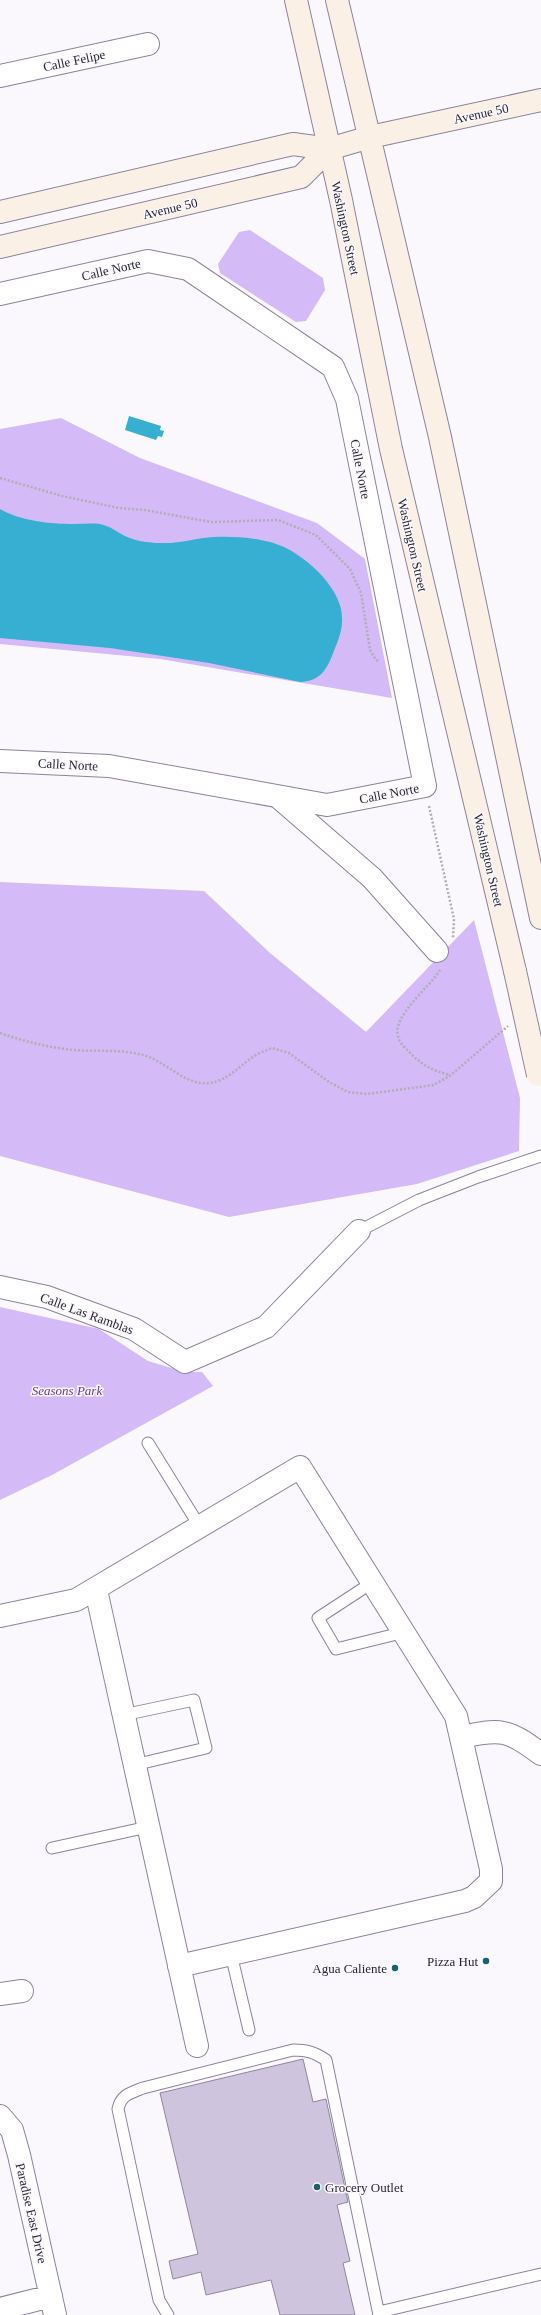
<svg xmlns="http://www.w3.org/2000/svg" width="541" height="2315" viewBox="0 0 541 2315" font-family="Georgia,serif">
<rect width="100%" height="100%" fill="#faf8fd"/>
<path fill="#d4baf6" d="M 250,230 L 323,278 L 325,290 L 306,321 L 296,322 L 220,273 L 218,264 L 239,232 Z
M 61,418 L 140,458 L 317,523 L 365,559 L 392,698 L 160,659 L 0,644 L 0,429 Z
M 0,882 L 204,891 L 270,953 L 366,1032 L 474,920 L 520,1098 L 519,1151 L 417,1184 L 229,1217 L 0,1156 Z
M 0,1307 L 99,1329 L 148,1361 L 185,1372 L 202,1372 L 213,1386 L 52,1475 L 0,1500 Z"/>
<path fill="#36afd3" d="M 129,416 L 161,426 L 160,430 L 164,431 L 162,437 L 158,436 L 156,440 L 125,430 Z
M 0,509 C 20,521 51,524 73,524 C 82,524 92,523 100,524 C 110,526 117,532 125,536 C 136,541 148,543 160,543 C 179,544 196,538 214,537 C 237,536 267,538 288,549 C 312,562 344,592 342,621 C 342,633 336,645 332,656 C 325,673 318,681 300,682 L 209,663 L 110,648 L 0,638 Z"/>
<path fill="#cfc4de" stroke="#8f859d" d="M 303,2059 L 313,2102 L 326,2099 L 348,2202 L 337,2205 L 350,2261 L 343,2263 L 355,2315 L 280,2315 L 271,2280 L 206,2295 L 201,2272 L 173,2279 L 169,2261 L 198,2254 L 160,2093 Z"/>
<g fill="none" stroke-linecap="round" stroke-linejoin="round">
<defs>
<path id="lane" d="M 359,1231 L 419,1200 L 478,1177 L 541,1156
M 148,1443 L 200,1527
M 373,1582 L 318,1618 L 336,1649 L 405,1632
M 123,1715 L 194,1700 L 206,1748 L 134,1765
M 52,1848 L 148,1827
M 231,1954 L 249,2030
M 379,2312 L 541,2274
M 168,2315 L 159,2300 L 118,2109 C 121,2095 130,2093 143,2088 L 293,2050 C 307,2050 314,2052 326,2060 L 379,2315"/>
<path id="street" d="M 0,76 L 148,44
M 0,294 L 148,261 L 188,269 L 333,367 L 347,399 L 425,786 L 327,805 L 109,766 L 0,761
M 277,796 L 372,878 L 437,951
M 0,1287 L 47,1297 L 134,1329 L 185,1362 L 266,1327 L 359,1231
M 96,1590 L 197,2046
M 0,1616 L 76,1600 L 300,1467 L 456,1716 L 491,1869 L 491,1881 L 474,1897 L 465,1901 L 179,1966
M 462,1737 C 502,1728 508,1730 541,1754
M 0,1994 L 22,1991
M 0,2116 L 12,2130 L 19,2155 L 55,2315
M 0,2309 L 51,2296"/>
<path id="secondary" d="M 296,0 L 341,200 L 391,449 L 515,971
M 337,0 L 440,437 L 541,918
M 0,212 L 293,144 L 329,149 L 370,137 L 541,100
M 0,247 L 301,177 L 329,149"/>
</defs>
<use href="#lane" stroke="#8c829a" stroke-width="13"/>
<use href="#street" stroke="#8c829a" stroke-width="24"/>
<use href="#secondary" stroke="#8c829a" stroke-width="24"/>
<path stroke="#b0adb4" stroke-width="2.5" stroke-dasharray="2 2" stroke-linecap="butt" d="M 0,478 L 62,496 L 119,508 L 145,510 L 211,522 L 278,520 L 316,535 L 350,569 L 361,593 L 370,650 L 376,660 L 379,661
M 429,806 L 454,919 L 453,938
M 440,970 C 430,987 392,1016 398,1036 C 399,1043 406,1048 410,1053 C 422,1065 433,1071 450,1075
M 0,1033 C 21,1040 42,1046 65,1049 C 91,1053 117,1048 143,1055 C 166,1061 185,1086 209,1083 C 228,1081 240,1065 256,1055 C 261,1052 267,1050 272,1048 L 289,1053 L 329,1082 L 348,1092 L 367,1094 L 434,1085 L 451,1075 L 508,1026"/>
<use href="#lane" stroke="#fff" stroke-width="11"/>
<use href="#street" stroke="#fff" stroke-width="22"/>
<use href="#secondary" stroke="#fbf0e6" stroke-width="22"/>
<defs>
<path id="secondary-bridge" d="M 515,971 L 538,1075"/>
</defs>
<use href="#secondary-bridge" stroke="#8c829a" stroke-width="24" stroke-linecap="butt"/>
<use href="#secondary-bridge" stroke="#fbf0e6" stroke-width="22"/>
</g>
<g fill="#17626f" stroke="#faf8fd" stroke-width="1.5">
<circle cx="486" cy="1961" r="4"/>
<circle cx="395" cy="1968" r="4"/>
<circle cx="317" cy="2187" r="4"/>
</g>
<g text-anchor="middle" stroke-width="3" stroke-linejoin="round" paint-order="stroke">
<g font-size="13" fill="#29252f" stroke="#faf8fd">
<text transform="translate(74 60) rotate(-12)" y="5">Calle Felipe</text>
<text transform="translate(481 113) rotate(-12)" y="5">Avenue 50</text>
<text transform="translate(170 208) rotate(-13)" y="5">Avenue 50</text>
<text transform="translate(346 228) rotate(78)" y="5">Washington Street</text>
<text transform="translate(111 269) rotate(-13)" y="5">Calle Norte</text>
<text transform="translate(361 469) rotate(79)" y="5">Calle Norte</text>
<text transform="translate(413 545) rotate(77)" y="5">Washington Street</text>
<text transform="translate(68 764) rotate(3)" y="5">Calle Norte</text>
<text transform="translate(389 793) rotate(-11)" y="5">Calle Norte</text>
<text transform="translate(489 860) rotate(77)" y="5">Washington Street</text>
<text transform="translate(87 1313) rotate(20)" y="5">Calle Las Ramblas</text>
<text transform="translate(32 2213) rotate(77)" y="5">Paradise East Drive</text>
</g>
<g font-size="13" font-style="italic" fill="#653792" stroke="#faf8fd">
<text x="67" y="1395">Seasons Park</text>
</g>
<g font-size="13" fill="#29252f" stroke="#faf8fd" text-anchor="end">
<text x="478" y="1966">Pizza Hut</text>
<text x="387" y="1973">Agua Caliente</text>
<text x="325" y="2192" text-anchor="start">Grocery Outlet</text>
</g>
</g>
</svg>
